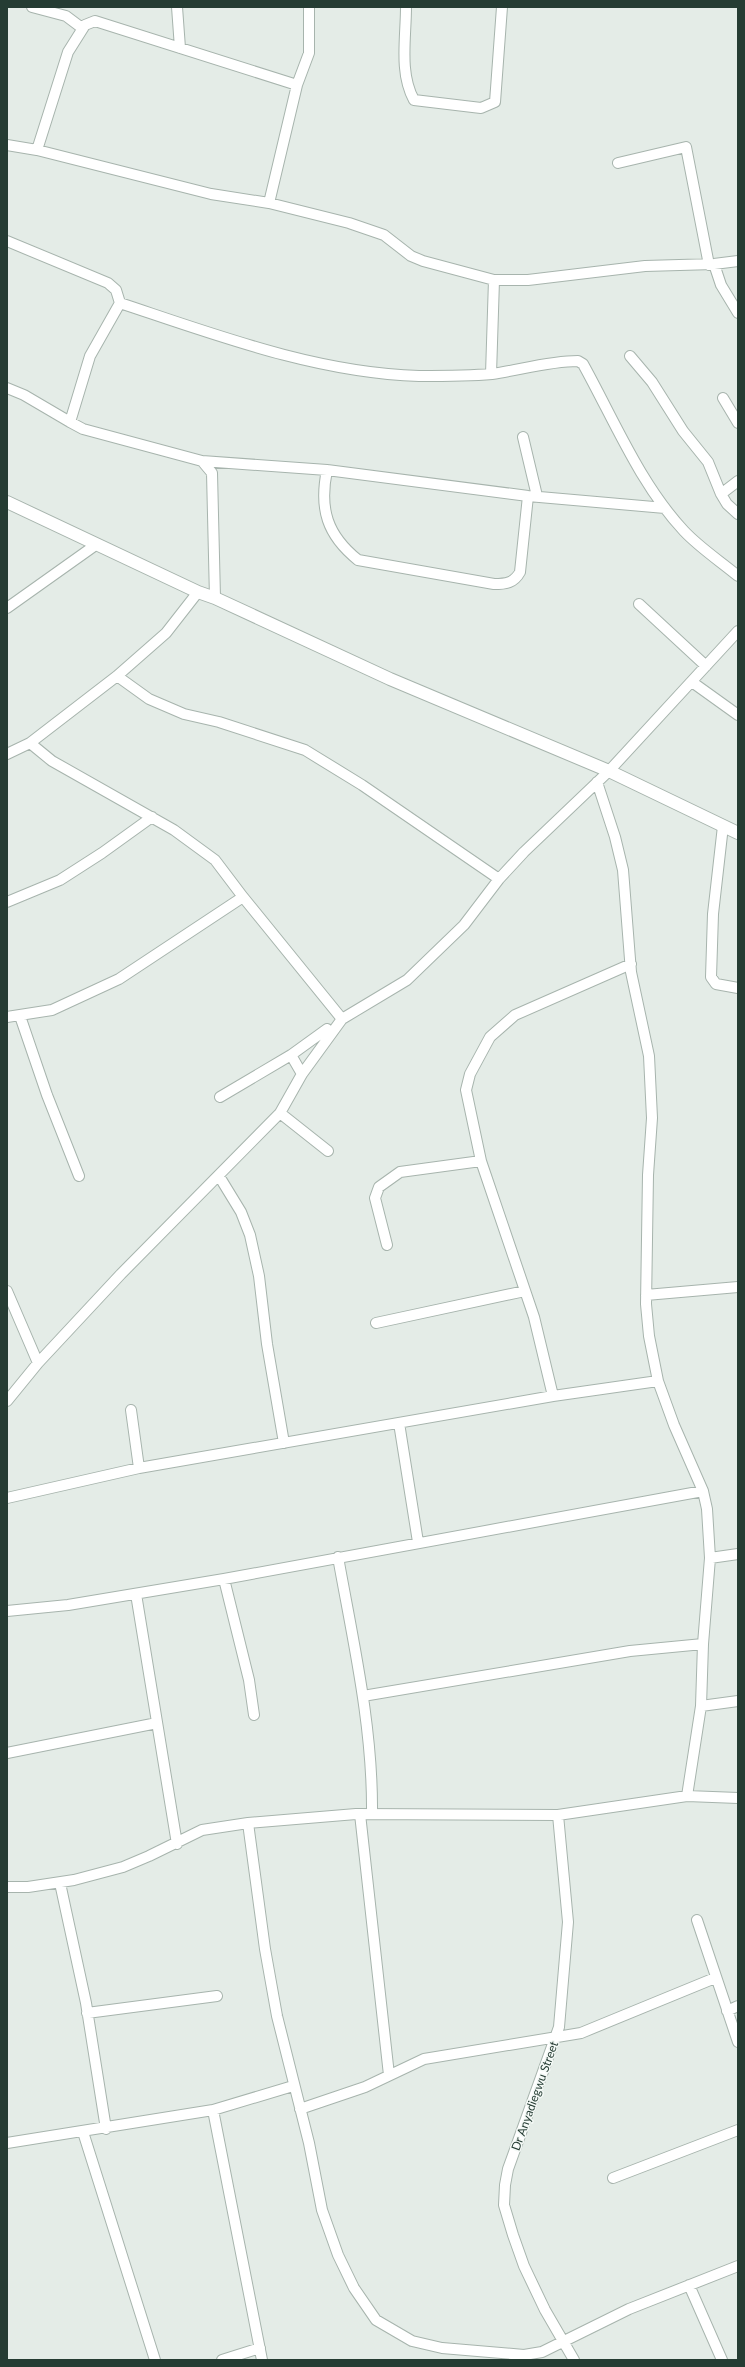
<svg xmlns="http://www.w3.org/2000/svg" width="745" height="2367" viewBox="0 0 745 2367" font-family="Lato,sans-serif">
<rect width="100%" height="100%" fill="#e4ece7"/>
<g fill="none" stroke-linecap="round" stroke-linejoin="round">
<defs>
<path id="minor" d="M 32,7 L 66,16 L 82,28
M 177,7 L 180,48
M 406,7 C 406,38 399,73 414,100 L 481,108 L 495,102 L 502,7
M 7,145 L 37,150 L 211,194 L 269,203 L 349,223 L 384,235 L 411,256 L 423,261 L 494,280 L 528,280 L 645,266 L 714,264 L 738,261
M 37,150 L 68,52 L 85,25 L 95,21 L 297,85
M 618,163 L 686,147 L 709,265
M 269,203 L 297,85 L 309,53 L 309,7
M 7,241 L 108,283 L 116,290 L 120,303 L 90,356 L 70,422 L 83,429 L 202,461 L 212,473 L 215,598
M 714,264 L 721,285 L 738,313
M 120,303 C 216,335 317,373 419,376 C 442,376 468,376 492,374 C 520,370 549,361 578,361 L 583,364 C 614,420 640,484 684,531 C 700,548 720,561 738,576
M 630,356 L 652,382 L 683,431 L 708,462 L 721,494 L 727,504 L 738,514
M 491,374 L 494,280
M 7,388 L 24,395 L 70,422
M 723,398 L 738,423
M 523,437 L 537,496
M 202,461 L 327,470 L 528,496 L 665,508
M 327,470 C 319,509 327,535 358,560 L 494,584 C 506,584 514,583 520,572 L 528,496
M 721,494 L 738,481
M 639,604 L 706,666
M 7,608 L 97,544
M 117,676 L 149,699 L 184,714 L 219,722 L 305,750 L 362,785 L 499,879
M 692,682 L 738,715
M 30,743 L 52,761 L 174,830 L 215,860 L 243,897 L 342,1019
M 7,754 L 30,743 L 117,676 L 166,633 L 198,592
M 597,782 L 615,837 L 623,870 L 631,972 L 649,1056 L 652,1118 L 648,1175 L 646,1304 L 649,1336 L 658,1381 L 674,1425 L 703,1491 L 707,1509 L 710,1558 L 703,1644 L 701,1706 L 687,1796
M 723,826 L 713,914 L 711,977 L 716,984 L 738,988
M 7,902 L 60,880 L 102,853 L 152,817
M 20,1016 L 47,1095 L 79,1176
M 7,1017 L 52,1010 L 119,979 L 243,897
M 291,1055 L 302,1074
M 220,1097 L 291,1055 L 327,1029
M 280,1113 L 328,1151
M 219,1176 L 241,1212 L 250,1235 L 259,1276 L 267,1344 L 284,1443
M 387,1245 L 375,1198 L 379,1187 L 400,1172 L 481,1161
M 7,1291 L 38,1363
M 646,1295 L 738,1287
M 376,1323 L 525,1291
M 553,1396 L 534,1317 L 481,1161 L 466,1090 L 470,1074 L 490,1037 L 515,1015 L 631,964
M 7,1401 L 38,1363 L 121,1274 L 280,1113 L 302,1074 L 342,1019 L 407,980 L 464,925 L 499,879 L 524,852 L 609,771 L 738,631
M 131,1410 L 139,1468
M 399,1423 L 418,1542
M 7,1498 L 139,1468 L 553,1396 L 658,1381
M 338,1557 C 353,1641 373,1727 372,1814
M 710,1558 L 738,1554
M 224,1579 L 249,1680 L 254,1715
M 136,1594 L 177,1844
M 7,1611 L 68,1605 L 224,1579 L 703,1491
M 363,1696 L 630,1651 L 703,1644
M 701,1706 L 738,1701
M 7,1753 L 157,1723
M 360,1814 L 389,2075
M 558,1815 L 568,1922 L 559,2027 L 508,2169 L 505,2185 L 504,2205 L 513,2235 L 524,2266 L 545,2310 L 574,2360
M 248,1823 L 265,1949 L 277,2016 L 309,2143 L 322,2210 L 338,2255 L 354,2288 L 376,2320 L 412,2341 L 442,2348 L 524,2355 L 542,2352 L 629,2309 L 738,2266
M 60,1883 L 86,2003 L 106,2129
M 7,1887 L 28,1887 L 74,1880 L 123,1867 L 149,1856 L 202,1830 L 248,1823 L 356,1814 L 558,1815 L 687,1796 L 738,1798
M 697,1920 L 738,2042
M 727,2011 L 738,2006
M 87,2013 L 217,1996
M 300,2109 L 365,2087 L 424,2059 L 581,2033 L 715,1978
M 213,2110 L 262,2360
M 83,2132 L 155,2360
M 7,2143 L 213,2110 L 293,2086
M 613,2178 L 738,2130
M 689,2285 L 722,2360
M 222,2360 L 260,2348"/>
<path id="tertiary" d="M 7,502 L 198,592 L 215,598 L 390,679 L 609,771 L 738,833"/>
</defs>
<use href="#minor" stroke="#a7b4ad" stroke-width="12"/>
<use href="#tertiary" stroke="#a7b4ad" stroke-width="14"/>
<use href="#minor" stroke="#fff" stroke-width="10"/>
<use href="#tertiary" stroke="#fff" stroke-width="12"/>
</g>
<g text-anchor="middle" stroke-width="3" stroke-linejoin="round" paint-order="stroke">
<g font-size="12" fill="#253c33" stroke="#f4f9f6">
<text transform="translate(535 2096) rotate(-70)" y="4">Dr Anyadiegwu Street</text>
</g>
</g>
<rect width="745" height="2367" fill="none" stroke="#253c33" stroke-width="16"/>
</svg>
